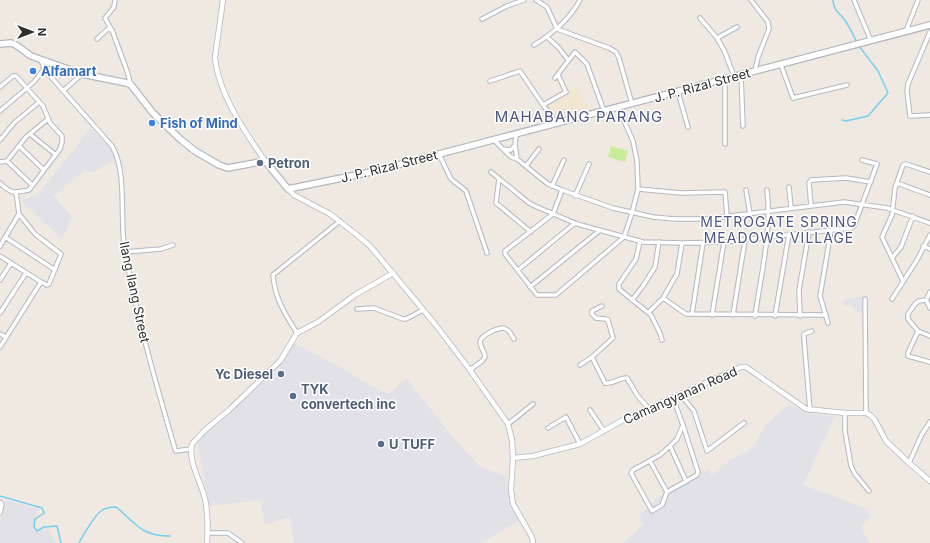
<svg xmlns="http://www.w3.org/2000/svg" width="930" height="543" viewBox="0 0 930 543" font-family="Inter,sans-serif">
<rect width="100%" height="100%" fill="#efe9e1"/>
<path fill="#e3e1e8" d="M 90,128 L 111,149 L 115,159 L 94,172 L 85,170 L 54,196 L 72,217 L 62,240 L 21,200 L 37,195 L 73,151 Z
M 863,296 L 863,312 L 855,311 L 855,307 L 852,307 L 851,304 L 844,307 L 843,300 Z
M 293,343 L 350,372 L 353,375 L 376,389 L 388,394 L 403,381 L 407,379 L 452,436 L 480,467 L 506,476 L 508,492 L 520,520 L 481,543 L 294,543 L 290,517 L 265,525 L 260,500 L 209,506 L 197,439 L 236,406 L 277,370 Z
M 788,406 L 796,407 L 816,415 L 835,416 L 803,485 L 867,509 L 871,516 L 861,526 L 869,543 L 622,543 L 643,525 L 639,515 L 666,491 L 709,469 L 712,476 L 731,459 L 746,452 L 755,444 L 765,426 L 778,413 Z
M 7,500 L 38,509 L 33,528 L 37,532 L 48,528 L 56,543 L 0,543 L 0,523 Z"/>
<path fill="#f0e6d1" d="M 577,87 L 589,111 L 558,121 L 546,104 Z"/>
<path fill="#c9ec9a" d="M 611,146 L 628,151 L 625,162 L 608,157 Z"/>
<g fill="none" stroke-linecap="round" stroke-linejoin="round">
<path stroke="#75cff0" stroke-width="1.5" d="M 833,0 C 834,13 840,12 846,22 C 850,28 854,36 857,43
M 842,120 L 846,121 L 868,116 L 888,93 L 878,71 L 859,46
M 0,496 L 42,508 L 44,513 L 35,519 L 34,527 L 37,531 L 44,527 L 57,526 L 61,543
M 79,543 C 82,537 95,515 101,511 C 105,508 111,507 116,507 C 136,523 140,536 170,536"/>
<defs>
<path id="minor" d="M 536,0 L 547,7 L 557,29 L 609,48 L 616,52 L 619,58 L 632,104
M 751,0 L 768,22 L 769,29 L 758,57 L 755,71
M 854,0 L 871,41
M 700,18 L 717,38
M 482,19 L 507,6 L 524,0
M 111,29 L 105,18 L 114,7 L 115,0
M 906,31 L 918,0
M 930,32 L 908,84 L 907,91 L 910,116 L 930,115
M 547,37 L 559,48 L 568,60
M 97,39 L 108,29 L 112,30 L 127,71 L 131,85
M 534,45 C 552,34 570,19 580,0
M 781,65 L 793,98 L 847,85
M 44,69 L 112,146 C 128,173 119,220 125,251 C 137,318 156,384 175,449 L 176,451 L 191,449
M 741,75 L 743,126
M 734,76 L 724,50 L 717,38 L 737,27
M 555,78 L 575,52 L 587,64 L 604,111
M 725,79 L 725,144
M 490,81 L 520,71 L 543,105
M 0,87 L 13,76 L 16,76 L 43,106 L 50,123 L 62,136 L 62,142 L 60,149 L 29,190 C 14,193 11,194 0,183
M 63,91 L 82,74
M 678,92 L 688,127
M 0,111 L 34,82 L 44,69 L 41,59
M 557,124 L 543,105 L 566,92 L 558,75
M 30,134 L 56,155
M 516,135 L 515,145 L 517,159
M 0,140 L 14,123 L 39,102
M 494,140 L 511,157 L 517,159 L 548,184 L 562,190 L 613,208 L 653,217 L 675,219 L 706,219 L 844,202 L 887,208 L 930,223
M 19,146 L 44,170
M 503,149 L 511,150 L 515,145
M 439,154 L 451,179 L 466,191 L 487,253
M 7,161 L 32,185
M 0,162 L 7,161 L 26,137 L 48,119
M 526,166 L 539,149
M 491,172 L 529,203 L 535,206 L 577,224 L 643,242 L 682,243 L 724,242 L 851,228 L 854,226 L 877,164 L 862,160
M 499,179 L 496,203 L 531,232
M 897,183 L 930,195
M 552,186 L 564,160
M 789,187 L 791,208
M 638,189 L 681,193 L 725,192 L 727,216
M 562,190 L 553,214 L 505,251 L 505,254 L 537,295 L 556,295 L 624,237 L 632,213 L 638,189 L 637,161 L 633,141 L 621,114
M 746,190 L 750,214
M 575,196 L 589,164
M 811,206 L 809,183 L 811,180 L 846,178 L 871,182
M 5,237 L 55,270
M 640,241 L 636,259 L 619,284 L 619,289 L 651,315 L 660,333 L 662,340
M 0,246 L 19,214 L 16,192
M 923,246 L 930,249
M 125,252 L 161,249 L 173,245
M 0,256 L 41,282 L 47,285 L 49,284 L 61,254 L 35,234 L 19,214
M 892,258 L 901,247 L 913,216
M 518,270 L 575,223
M 0,280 L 11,263
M 903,281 L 882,237 L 892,215 L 895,188 L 903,165 L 906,164 L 930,172
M 530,287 L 599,231
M 930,292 L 926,300 L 930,308
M 663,298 L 686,314 L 826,315
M 865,299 L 866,413
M 892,299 L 917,260 L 930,235
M 632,300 L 643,286 L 655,267 L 659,242
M 926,300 L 919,301 L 915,304 L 908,314 L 908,319 L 918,331 L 930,336
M 357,309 L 374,308 L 403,319 L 406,319 L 423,310
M 649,312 L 663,298 L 677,274 L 682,243
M 0,313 L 26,273
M 692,314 L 703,243
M 712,315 L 724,242
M 733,315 L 745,240
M 755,316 C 761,274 772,231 767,190
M 775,316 L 789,234
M 800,316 L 799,290 L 809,232
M 828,323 L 820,296 L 831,231
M 918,331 L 908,353 L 908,356 L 930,362
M 297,333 C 285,314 275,299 273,275 L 340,221
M 0,334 L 6,337
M 0,347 L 41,282
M 592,357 L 605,383 C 613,385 619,377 627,378 L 637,395 L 649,409
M 580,365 L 592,357 L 613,338 L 608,320 L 605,319 L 596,318 L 592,314 L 592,311 L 602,306
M 470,370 L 482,361 L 485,357 C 485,352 480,347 480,342 C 481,335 497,328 504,328 L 509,331 L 514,339
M 680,394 L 694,411 L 707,451 L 744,423
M 671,398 L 676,406 L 683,425 L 677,439 L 670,446 L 660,455 L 633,470 L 631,473 L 652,511 L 662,505 L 667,492 L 697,475 L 698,472 L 683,425
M 590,410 L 604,431
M 810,410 L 804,339 L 804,334 L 812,331
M 845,413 L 845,431 L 851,466 L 855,474 L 869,491
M 508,424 L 533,404
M 548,428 L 566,417 L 580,444
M 670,446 L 686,481
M 650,461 L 667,492
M 909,463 L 922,434 L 930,422
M 0,502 L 2,504 L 0,513
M 208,533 L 228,533 L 242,543"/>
<path id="tertiary" d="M 223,0 L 215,57 C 218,93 245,132 265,161
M 288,189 L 294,195 L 330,214 L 357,235 L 370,246 L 435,324 L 470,370 L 508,424 L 512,440 L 513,458 L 511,490 L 513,504 L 532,537 L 533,543
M 513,458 L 533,456 L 580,444 L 625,419 L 741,367 L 746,367 L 806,409 L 845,413 L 866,413 L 870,415 L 875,420 L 886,441 L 908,462 L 930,481
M 207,543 C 208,529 208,513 205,499 C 201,481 188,463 192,444 L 205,430 L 229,410 L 280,361 L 297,333 L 318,322 L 355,295 L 393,273"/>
<path id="secondary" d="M 0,44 L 11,43 L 16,45 L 31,56 L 82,74 L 127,83 L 131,85 L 153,113 L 180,139 L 195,151 L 219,165 L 228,168 L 265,161 L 288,189 L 371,172 L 930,25"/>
</defs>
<use href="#minor" stroke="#b4b7c1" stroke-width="5.5"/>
<use href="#tertiary" stroke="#b4b7c1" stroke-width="6"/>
<use href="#secondary" stroke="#b4b7c1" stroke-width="8"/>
<use href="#minor" stroke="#fff" stroke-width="3.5"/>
<use href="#tertiary" stroke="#fff" stroke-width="4.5"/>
<use href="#secondary" stroke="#fff" stroke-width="5.5"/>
</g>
<g fill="#3f7fe0" stroke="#fff" stroke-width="1.5">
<circle cx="33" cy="71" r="4"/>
<circle cx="152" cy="123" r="4"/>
</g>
<g fill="#5c6f8a" stroke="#fff" stroke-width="1.5">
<circle cx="260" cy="163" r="4"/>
<circle cx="281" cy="374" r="4"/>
<circle cx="293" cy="396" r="4"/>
<circle cx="381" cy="444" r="4"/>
</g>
<g text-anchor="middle" stroke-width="3" stroke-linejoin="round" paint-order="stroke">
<g font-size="13" font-weight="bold" fill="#366cbe" stroke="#fff" text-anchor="start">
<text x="41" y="76">Alfamart</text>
<text x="160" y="128">Fish of Mind</text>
</g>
<g font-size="13" fill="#2e2e2e" stroke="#fff">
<text transform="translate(702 85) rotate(-15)" y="5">J. P. Rizal Street</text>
<text transform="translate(389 166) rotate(-14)" y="5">J. P. Rizal Street</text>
<text transform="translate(135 292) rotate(78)" y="5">Ilang Ilang Street</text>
<text transform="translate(680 395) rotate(-24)" y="5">Camangyanan Road</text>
</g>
<g font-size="13" font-weight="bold" fill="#4e5e75" stroke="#fff" text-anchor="start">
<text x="268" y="168">Petron</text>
<text x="273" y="379" text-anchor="end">Yc Diesel</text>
<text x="301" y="394">TYK<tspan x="301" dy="15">convertech inc</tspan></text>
<text x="389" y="449">U TUFF</text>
</g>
<g font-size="14" letter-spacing="1" fill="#4d5680" stroke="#fff">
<text x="779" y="227">METROGATE SPRING<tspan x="779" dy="16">MEADOWS VILLAGE</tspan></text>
</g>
<g font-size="15" letter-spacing="1" fill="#4d5680" stroke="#fff">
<text x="579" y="122">MAHABANG PARANG</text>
</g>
</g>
<g transform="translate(32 32) rotate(90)" stroke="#ffffff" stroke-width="3" paint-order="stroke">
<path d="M0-3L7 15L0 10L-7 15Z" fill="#2e2e2e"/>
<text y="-6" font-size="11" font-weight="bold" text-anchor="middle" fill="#2e2e2e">N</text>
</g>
</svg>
